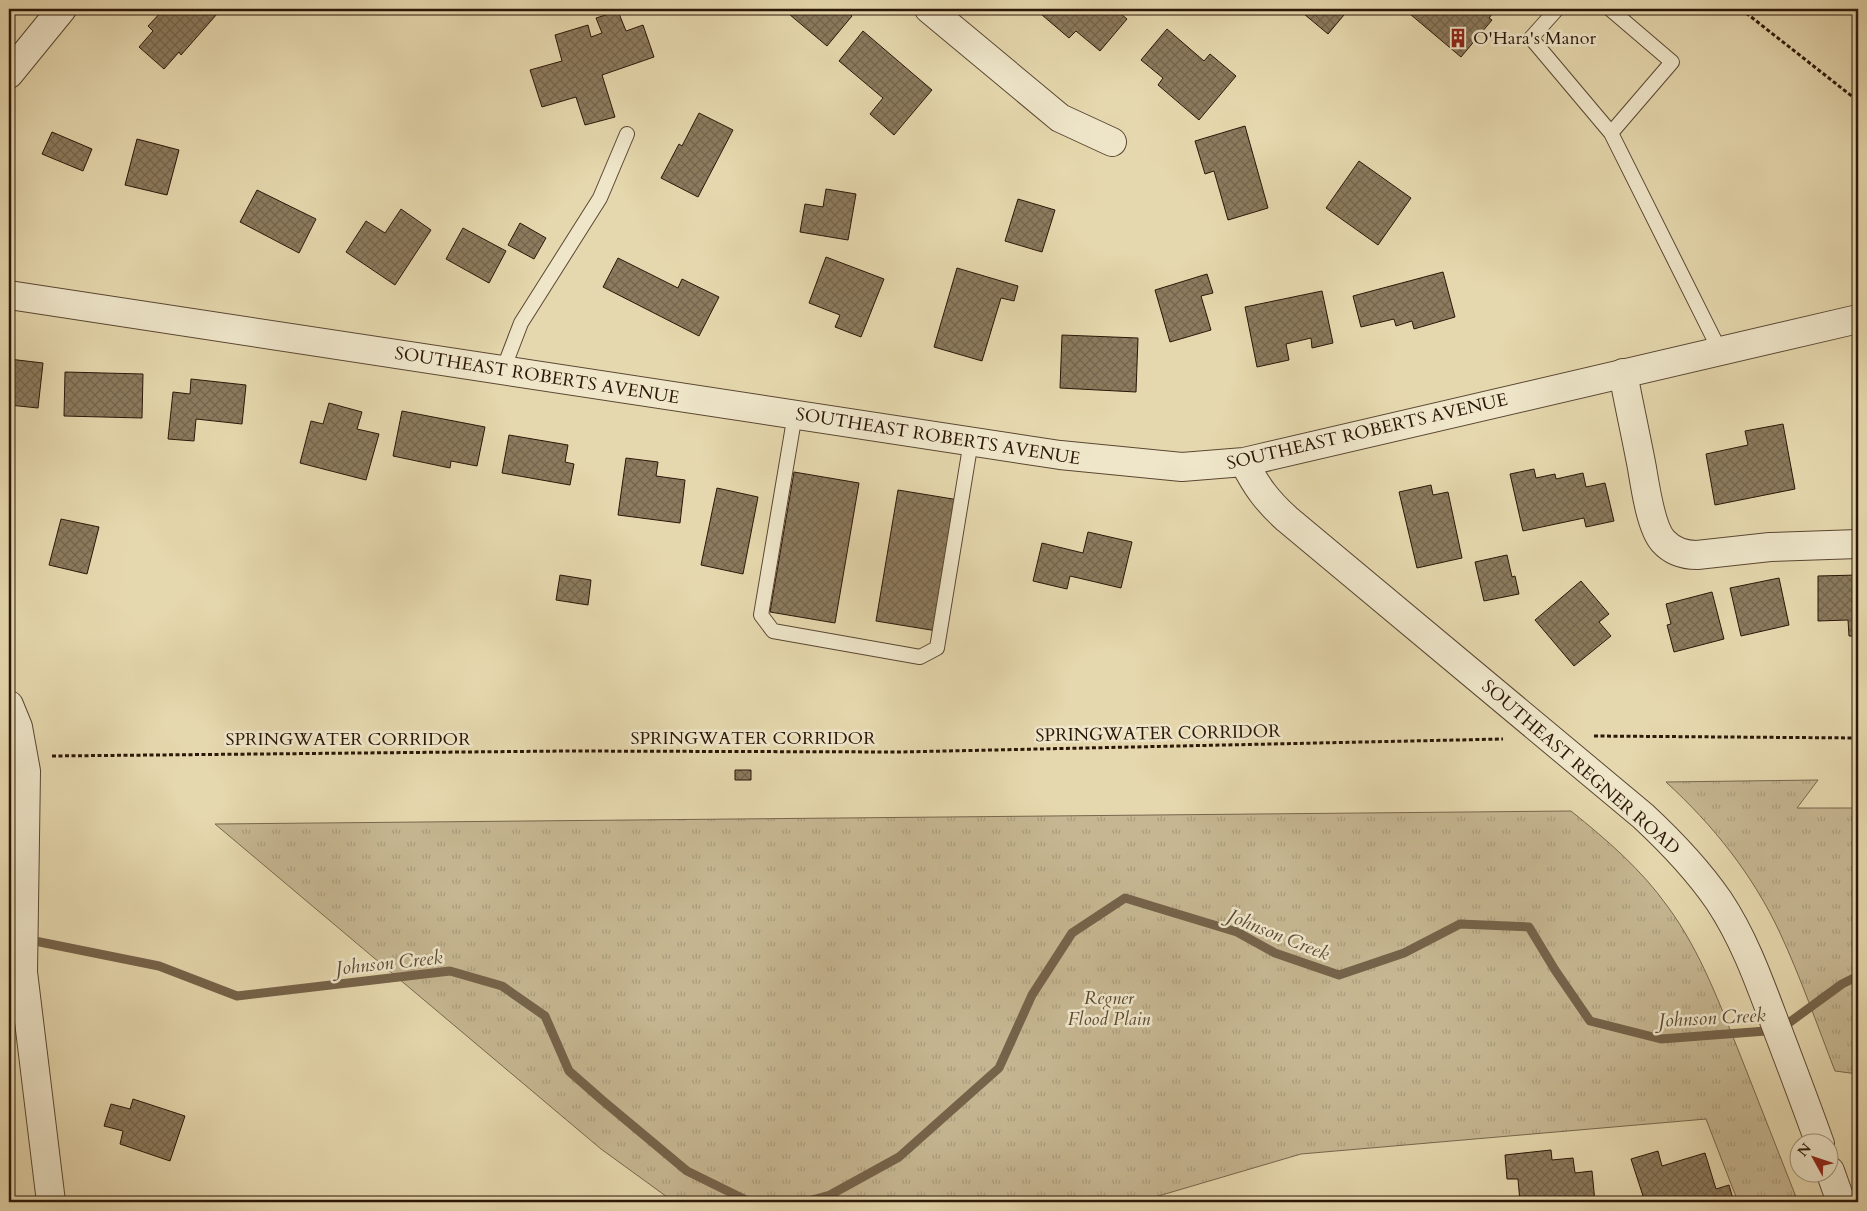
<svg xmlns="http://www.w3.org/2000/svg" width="1867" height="1211" viewBox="0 0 1867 1211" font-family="Cardo,serif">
<defs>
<pattern id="park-tufts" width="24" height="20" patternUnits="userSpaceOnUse" patternTransform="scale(1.25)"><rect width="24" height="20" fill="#c6b792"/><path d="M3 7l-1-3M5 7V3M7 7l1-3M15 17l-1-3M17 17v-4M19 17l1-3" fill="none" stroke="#aa9d7c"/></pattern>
<pattern id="building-cross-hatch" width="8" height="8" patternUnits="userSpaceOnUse" patternTransform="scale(1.25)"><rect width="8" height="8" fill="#8c7b5e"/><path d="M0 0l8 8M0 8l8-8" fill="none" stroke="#73644c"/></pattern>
</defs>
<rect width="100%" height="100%" fill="#e6d8ae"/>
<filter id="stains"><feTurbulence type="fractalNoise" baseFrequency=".004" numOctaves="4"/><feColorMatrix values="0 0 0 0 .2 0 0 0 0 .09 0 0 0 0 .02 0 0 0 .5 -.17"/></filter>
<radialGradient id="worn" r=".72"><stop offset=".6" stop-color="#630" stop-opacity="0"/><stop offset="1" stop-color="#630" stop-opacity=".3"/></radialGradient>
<path fill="url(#park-tufts)" stroke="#78674d" d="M 1818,780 L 1797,808 L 1858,808 L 1858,1074 L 1835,1071 C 1817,1025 1801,978 1780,933 C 1753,875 1713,825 1666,782 Z
M 1571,811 C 1607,840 1641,869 1668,907 C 1701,952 1720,1005 1741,1057 C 1760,1105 1779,1154 1798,1202 L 1738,1202 L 1706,1119 L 1301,1154 L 1138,1202 L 674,1202 L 601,1149 L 215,824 Z"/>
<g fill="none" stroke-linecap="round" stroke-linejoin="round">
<path stroke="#75634a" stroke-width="9" d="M 9,939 L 20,938 L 159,966 L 237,996 L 450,971 L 502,986 L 545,1016 L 569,1071 L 602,1100 L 687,1171 L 750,1202
M 805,1202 L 830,1195 L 899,1157 L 999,1068 L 1032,995 L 1072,933 L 1125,898 L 1237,932 L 1275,953 L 1339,975 L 1404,953 L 1460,924 L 1529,927 L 1555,970 L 1590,1021 L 1661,1039 L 1779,1030 L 1842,984 L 1858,976"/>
</g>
<path fill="url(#building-cross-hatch)" stroke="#2b1708" d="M 164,9 L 211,9 L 217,14 L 181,55 L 179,52 L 164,69 L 139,47 L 153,31 L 148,26 Z
M 783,9 L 844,9 L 852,16 L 827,46 Z
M 1035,9 L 1115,9 L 1127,19 L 1100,51 L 1076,31 L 1069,38 Z
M 1298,9 L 1349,9 L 1328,34 Z
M 1404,9 L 1496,9 L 1489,18 L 1492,20 L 1461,57 Z
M 618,11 L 626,31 L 643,25 L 654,57 L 602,75 L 615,117 L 585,125 L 576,97 L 542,107 L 530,70 L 562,61 L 555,35 L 588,25 L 591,37 L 602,33 L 596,18 Z
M 1167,29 L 1204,61 L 1210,54 L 1236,76 L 1199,120 L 1158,85 L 1163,78 L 1141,60 Z
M 863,31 L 932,90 L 894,135 L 870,114 L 883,98 L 839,61 Z
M 699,113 L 733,130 L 698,197 L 661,178 L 679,144 L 682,146 Z
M 1245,126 L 1268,208 L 1228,220 L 1214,171 L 1205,174 L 1195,141 Z
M 52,132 L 92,149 L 83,171 L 42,154 Z
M 137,139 L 179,150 L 167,195 L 125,185 Z
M 1359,161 L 1411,198 L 1378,245 L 1326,208 Z
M 826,189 L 856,194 L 848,240 L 800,232 L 805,204 L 823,207 Z
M 257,190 L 316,219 L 299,253 L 240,222 Z
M 1018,199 L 1055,210 L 1042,252 L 1005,241 Z
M 401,209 L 431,230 L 395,285 L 346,252 L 366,221 L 385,233 Z
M 520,223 L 546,238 L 534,259 L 508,245 Z
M 463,228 L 506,251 L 489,283 L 446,259 Z
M 826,257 L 884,279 L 861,337 L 835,327 L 840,315 L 809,303 Z
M 618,258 L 678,288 L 682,279 L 719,297 L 699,336 L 603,287 Z
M 957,268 L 1018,286 L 1014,301 L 1001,298 L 982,361 L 934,347 Z
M 1443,272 L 1455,317 L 1414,329 L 1412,321 L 1396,326 L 1394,319 L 1361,327 L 1353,296 Z
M 1207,274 L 1213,293 L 1201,296 L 1211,330 L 1170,342 L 1155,290 Z
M 1322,291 L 1333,343 L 1312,348 L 1311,338 L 1286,344 L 1289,360 L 1257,367 L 1245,307 Z
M 1062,335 L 1138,338 L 1136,392 L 1060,388 Z
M 9,359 L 43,363 L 38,408 L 9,405 Z
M 65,372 L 143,374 L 142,418 L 64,416 Z
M 191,379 L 246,385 L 242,424 L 196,419 L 194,441 L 168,439 L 173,392 L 190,394 Z
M 329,403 L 362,412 L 357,429 L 379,434 L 366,480 L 300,463 L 311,421 L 323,424 Z
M 402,411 L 485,427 L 477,466 L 451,461 L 450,468 L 393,456 Z
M 1783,424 L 1795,489 L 1715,505 L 1706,454 L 1748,445 L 1745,431 Z
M 509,435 L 568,445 L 565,462 L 574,464 L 570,485 L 502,473 Z
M 626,458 L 658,462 L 656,476 L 685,480 L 680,523 L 618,515 Z
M 1534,469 L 1536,478 L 1555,474 L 1556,479 L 1583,473 L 1586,487 L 1605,483 L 1614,521 L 1586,527 L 1584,518 L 1523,531 L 1510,474 Z
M 794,472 L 859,483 L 835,623 L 770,612 Z
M 1431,485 L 1433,495 L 1448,492 L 1462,558 L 1417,568 L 1399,492 Z
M 717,488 L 758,497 L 743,574 L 701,565 Z
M 898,490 L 959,500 L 937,631 L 876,621 Z
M 61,519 L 99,527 L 87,574 L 49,565 Z
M 1088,532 L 1132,542 L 1121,588 L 1070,576 L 1067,589 L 1033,581 L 1042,543 L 1083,553 Z
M 1507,555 L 1512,577 L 1515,576 L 1519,594 L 1484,601 L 1475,562 Z
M 560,575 L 591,580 L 588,605 L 556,600 Z
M 1858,575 L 1858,636 L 1849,636 L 1848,620 L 1818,621 L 1818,576 Z
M 1779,578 L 1789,625 L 1741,636 L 1730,588 Z
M 1581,581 L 1609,614 L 1599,622 L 1611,636 L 1574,666 L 1535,620 Z
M 1712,592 L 1724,639 L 1674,652 L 1667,625 L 1671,624 L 1666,604 Z
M 735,770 L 751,770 L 751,780 L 735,780 Z
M 133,1099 L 185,1116 L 170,1161 L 120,1144 L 123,1131 L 104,1126 L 111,1104 L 130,1109 Z
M 1551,1150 L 1552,1160 L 1573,1158 L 1575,1173 L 1592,1171 L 1595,1202 L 1520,1202 L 1518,1179 L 1507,1179 L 1505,1155 Z
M 1658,1151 L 1662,1166 L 1705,1153 L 1716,1189 L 1729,1185 L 1734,1202 L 1645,1202 L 1631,1159 Z"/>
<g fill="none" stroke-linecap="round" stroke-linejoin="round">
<defs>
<path id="service" d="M 1557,9 L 1531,38 L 1611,133 L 1720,351
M 1610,9 L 1672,62 L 1611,133
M 503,370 L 521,323 L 600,198 L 627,134
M 795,414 L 761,615 L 773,631 L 920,657 L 937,648 L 971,441"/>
<path id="minor" d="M 929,9 L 1060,118 L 1112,142
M 9,74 L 62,9
M 1623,373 C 1629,405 1636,436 1642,468 C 1645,486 1651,528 1663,541 C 1672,551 1684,555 1697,555 L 1770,547 L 1858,544
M 9,705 L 18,727 L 26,771 L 23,972 L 51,1202"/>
<path id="tertiary" d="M 9,295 L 1060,455 L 1182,467 L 1244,462 L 1858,319
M 1244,462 C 1256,486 1267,501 1287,519 L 1643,816 C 1671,842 1697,869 1719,901 C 1743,937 1758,978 1773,1018 C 1789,1060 1805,1102 1820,1144
M 1830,1171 L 1841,1202"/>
</defs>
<use href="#service" stroke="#5a4732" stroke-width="16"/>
<use href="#minor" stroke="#5a4732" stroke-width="30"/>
<use href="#tertiary" stroke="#5a4732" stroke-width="30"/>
<path stroke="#2b1708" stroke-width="3" stroke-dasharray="4 2.5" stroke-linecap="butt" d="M 1741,9 L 1858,101
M 1594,736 L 1858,738
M 52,756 L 567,751 L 900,752 L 1503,739"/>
<use href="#service" stroke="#efe6ca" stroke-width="14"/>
<use href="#minor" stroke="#efe6ca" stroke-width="28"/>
<use href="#tertiary" stroke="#efe6ca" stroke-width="28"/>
</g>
<defs>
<symbol id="building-bare" viewBox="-9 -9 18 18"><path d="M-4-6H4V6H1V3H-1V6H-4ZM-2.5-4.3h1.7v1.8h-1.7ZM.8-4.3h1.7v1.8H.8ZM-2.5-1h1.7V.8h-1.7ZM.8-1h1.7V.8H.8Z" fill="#8f2418" stroke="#efe6ca" stroke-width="2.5" paint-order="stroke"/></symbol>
</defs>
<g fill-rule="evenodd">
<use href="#building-bare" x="1444" y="24" width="28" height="28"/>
</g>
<g text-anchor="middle" stroke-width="5" stroke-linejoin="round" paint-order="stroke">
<g font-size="18" fill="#2b1708" stroke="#efe6ca" text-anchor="start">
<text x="1473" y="44">O'Hara's Manor</text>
</g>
<g font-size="18" fill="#2b1708" stroke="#efe6ca">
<text transform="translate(537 375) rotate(9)" y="6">SOUTHEAST ROBERTS AVENUE</text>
<text transform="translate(1367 431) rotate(-13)" y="6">SOUTHEAST ROBERTS AVENUE</text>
<text transform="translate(938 436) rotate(9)" y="6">SOUTHEAST ROBERTS AVENUE</text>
<text transform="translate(1158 733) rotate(-1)" y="6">SPRINGWATER CORRIDOR</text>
<text x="753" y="744">SPRINGWATER CORRIDOR</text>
<text x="348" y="745">SPRINGWATER CORRIDOR</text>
<text transform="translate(1581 767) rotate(41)" y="6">SOUTHEAST REGNER ROAD</text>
</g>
<g font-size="18" font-style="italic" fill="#5a4731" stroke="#efe6ca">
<text x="1109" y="1004">Regner<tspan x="1109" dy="21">Flood Plain</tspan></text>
</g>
<g font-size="19" font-style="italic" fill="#5c4a34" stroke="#efe6ca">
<text transform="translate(1279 934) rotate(22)" y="7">Johnson Creek</text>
<text transform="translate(389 962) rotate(-6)" y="7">Johnson Creek</text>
<text transform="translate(1712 1017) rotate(-3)" y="7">Johnson Creek</text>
</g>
</g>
<rect width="1867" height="1211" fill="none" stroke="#e6d8ae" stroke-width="30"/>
<rect x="10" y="10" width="1847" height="1191" fill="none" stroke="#2b1708" stroke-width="2.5"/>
<rect x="15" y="15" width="1837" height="1181" fill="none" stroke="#2b1708"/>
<g transform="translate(1814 1158) rotate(310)"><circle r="24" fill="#efe6ca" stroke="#a1937c"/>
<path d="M0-4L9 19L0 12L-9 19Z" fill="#8f2418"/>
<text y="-8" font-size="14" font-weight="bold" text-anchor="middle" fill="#2b1708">N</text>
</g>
<rect width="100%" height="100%" filter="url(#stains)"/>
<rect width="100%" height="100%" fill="url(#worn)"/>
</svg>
